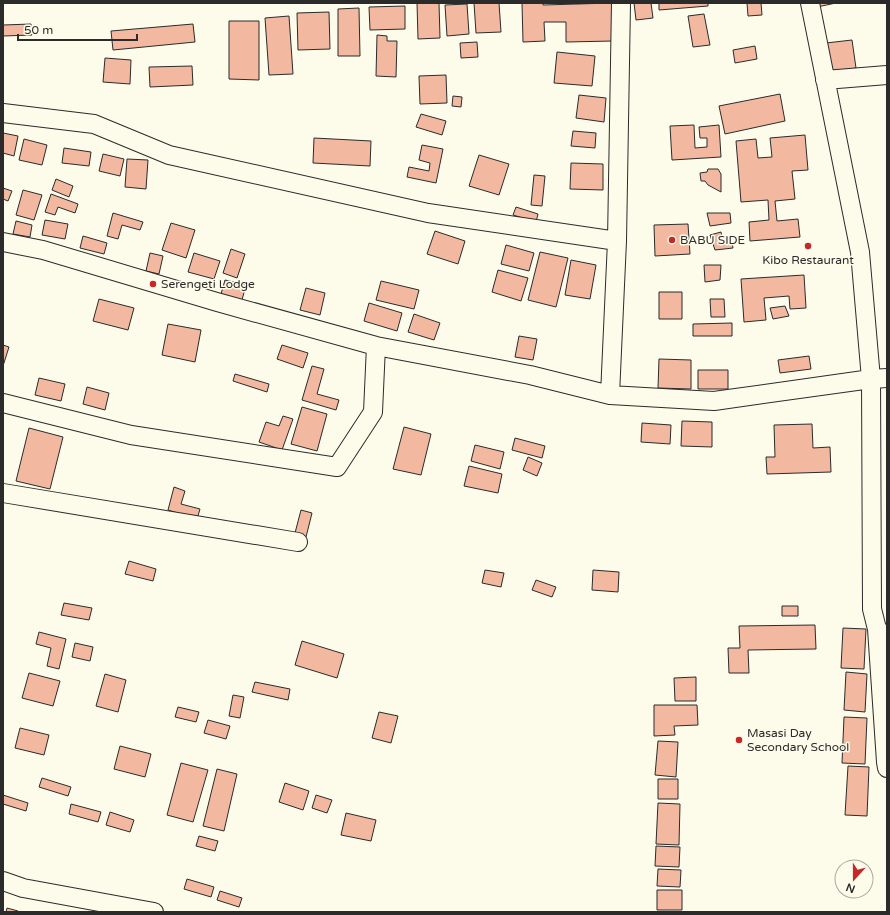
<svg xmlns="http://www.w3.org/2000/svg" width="890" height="915" viewBox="0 0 890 915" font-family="'Varela Round',sans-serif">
<rect width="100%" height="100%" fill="#fdfbea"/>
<path fill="#f2b8a0" stroke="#2b2b2b" d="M 417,3 L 439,3 L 440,38 L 418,39 Z
M 474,3 L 499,3 L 501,32 L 476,33 Z
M 522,3 L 543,3 L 543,5 L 612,3 L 613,41 L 566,42 L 566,22 L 544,22 L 545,41 L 523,42 Z
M 634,3 L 651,3 L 653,18 L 636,20 Z
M 659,3 L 708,3 L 708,6 L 659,10 Z
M 747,3 L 761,3 L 762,15 L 748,16 Z
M 816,3 L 836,3 L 817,7 Z
M 467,4 L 469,34 L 447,36 L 445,5 Z
M 405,6 L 405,29 L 370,30 L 369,7 Z
M 359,8 L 360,56 L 338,56 L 338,9 Z
M 329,12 L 330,49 L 298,50 L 297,13 Z
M 704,14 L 710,45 L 693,47 L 688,16 Z
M 289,16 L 293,74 L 269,75 L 265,18 Z
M 229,21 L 259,21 L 259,80 L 229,79 Z
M 31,24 L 32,35 L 3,36 L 3,25 Z
M 193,24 L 195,42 L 113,50 L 111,31 Z
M 377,35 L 387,36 L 387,41 L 397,41 L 396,77 L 376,76 Z
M 852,40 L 856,68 L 830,72 L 826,43 Z
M 477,42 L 478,57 L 461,58 L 460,43 Z
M 755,46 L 757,59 L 735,63 L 733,50 Z
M 557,52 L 595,56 L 592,86 L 554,83 Z
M 105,58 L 131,60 L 130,84 L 103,82 Z
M 192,66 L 193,85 L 150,87 L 149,67 Z
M 446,75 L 447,103 L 420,104 L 419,76 Z
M 780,94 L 785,121 L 725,134 L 719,106 Z
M 579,95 L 606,98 L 604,122 L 576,118 Z
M 453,96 L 462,97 L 461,107 L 452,106 Z
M 421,114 L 446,121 L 442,135 L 416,127 Z
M 694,125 L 695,148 L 707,147 L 707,138 L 700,138 L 699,127 L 719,125 L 721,157 L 672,160 L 670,126 Z
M 573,131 L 596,133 L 595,148 L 571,146 Z
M 3,133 L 18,136 L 14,156 L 3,153 Z
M 805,135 L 808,170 L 792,171 L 795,199 L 775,201 L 777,221 L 798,219 L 800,237 L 750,241 L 749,222 L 769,220 L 768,200 L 741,202 L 736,141 L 756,139 L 758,158 L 772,157 L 770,138 Z
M 314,138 L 371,141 L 370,166 L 313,163 Z
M 24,139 L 47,145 L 42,165 L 19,160 Z
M 422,145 L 443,149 L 436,183 L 407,177 L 409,167 L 429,171 L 430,163 L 419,160 Z
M 64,148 L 91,152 L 89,166 L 62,163 Z
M 103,154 L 124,159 L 120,176 L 99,171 Z
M 479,155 L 509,164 L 499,195 L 469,186 Z
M 127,159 L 148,160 L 146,189 L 125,187 Z
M 571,163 L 603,164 L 603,190 L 570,189 Z
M 708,169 L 718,169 L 721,174 L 721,192 L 708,185 L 705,181 L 701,181 L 700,173 L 707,172 Z
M 534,175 L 545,176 L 542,206 L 531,205 Z
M 56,179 L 73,186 L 69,197 L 52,190 Z
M 3,188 L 12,191 L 8,201 L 3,199 Z
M 23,190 L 42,195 L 34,220 L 16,215 Z
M 51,194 L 78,204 L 75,213 L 58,207 L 55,215 L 45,212 Z
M 516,207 L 538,214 L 536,222 L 513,215 Z
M 113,213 L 143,222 L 140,230 L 122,225 L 118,239 L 107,236 Z
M 707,213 L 730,213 L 731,223 L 710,226 Z
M 45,220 L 68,224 L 65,239 L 42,235 Z
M 16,221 L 32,225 L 30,237 L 13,234 Z
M 171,223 L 195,230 L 186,258 L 162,250 Z
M 688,224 L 690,254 L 655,256 L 654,225 Z
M 435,231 L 465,241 L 458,264 L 427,254 Z
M 721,232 L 723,242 L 732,243 L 733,248 L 715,250 L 710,235 Z
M 83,236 L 107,243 L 104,254 L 80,248 Z
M 506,245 L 534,253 L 529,271 L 501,264 Z
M 231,249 L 245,254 L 237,278 L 223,273 Z
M 540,252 L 568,258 L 556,307 L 528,300 Z
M 150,253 L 163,256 L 159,274 L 146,271 Z
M 194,253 L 220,261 L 214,279 L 188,272 Z
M 571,260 L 596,265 L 590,299 L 565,295 Z
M 704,265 L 721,265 L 720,280 L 705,282 Z
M 498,270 L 528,278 L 521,301 L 492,292 Z
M 804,275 L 806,308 L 790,309 L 789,296 L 764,298 L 766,320 L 744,322 L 741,279 Z
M 225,280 L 246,285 L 242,300 L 221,294 Z
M 381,281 L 419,290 L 414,309 L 376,300 Z
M 306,288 L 325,293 L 320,315 L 300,310 Z
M 659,292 L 682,292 L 682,319 L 659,319 Z
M 99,299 L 134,308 L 128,330 L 93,321 Z
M 710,299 L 724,299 L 725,317 L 711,317 Z
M 369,303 L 402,313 L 397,331 L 364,321 Z
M 785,306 L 789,316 L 773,319 L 770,308 Z
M 414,314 L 440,323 L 434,340 L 408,332 Z
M 732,323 L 732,336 L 693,336 L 693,324 Z
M 168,324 L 201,330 L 195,362 L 162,355 Z
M 519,336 L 537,339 L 533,360 L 515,357 Z
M 3,345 L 9,347 L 3,366 Z
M 282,345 L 308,353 L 303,368 L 277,359 Z
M 809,356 L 811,369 L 780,373 L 778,360 Z
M 659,359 L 691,360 L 691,389 L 658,388 Z
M 312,366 L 324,369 L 317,394 L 339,400 L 336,410 L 302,400 Z
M 698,370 L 728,370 L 728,389 L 698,389 Z
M 235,374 L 269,384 L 267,392 L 233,381 Z
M 39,378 L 65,384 L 61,401 L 35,395 Z
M 87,387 L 109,393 L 105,410 L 83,404 Z
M 302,407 L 327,414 L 317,451 L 291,444 Z
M 283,416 L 293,419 L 282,450 L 259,442 L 266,422 L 279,426 Z
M 682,421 L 712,422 L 712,447 L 681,446 Z
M 642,423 L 671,425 L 670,444 L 641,442 Z
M 812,424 L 813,448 L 830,447 L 831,472 L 767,474 L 766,457 L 775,457 L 774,425 Z
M 404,427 L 431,434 L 421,475 L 393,469 Z
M 29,428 L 63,437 L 50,489 L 16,481 Z
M 515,438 L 545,446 L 542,458 L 512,450 Z
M 475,445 L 504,452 L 500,469 L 471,461 Z
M 528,457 L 542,463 L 537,476 L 523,470 Z
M 469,466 L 502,474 L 498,493 L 464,486 Z
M 174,487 L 185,491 L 181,504 L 200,509 L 197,519 L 168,510 Z
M 301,510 L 312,513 L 306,537 L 295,533 Z
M 129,561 L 156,569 L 153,581 L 125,574 Z
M 485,570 L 504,573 L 501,587 L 482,583 Z
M 593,570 L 619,572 L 618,592 L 592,590 Z
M 536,580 L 556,587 L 552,597 L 532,590 Z
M 64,603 L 92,608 L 89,620 L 61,615 Z
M 782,606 L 798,606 L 798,616 L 782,616 Z
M 815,625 L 816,649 L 748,650 L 749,673 L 729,673 L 728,648 L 740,648 L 739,626 Z
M 843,628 L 866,629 L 864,669 L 841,668 Z
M 39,632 L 66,639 L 59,669 L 47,666 L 51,648 L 36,644 Z
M 302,641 L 344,654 L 337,678 L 295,665 Z
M 75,643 L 93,647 L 90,661 L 72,657 Z
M 846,672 L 867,674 L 865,712 L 844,710 Z
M 29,673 L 60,681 L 53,706 L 22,698 Z
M 105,674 L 126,680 L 118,712 L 96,706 Z
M 696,677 L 696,701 L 675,701 L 674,678 Z
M 255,682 L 290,689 L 288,700 L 252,692 Z
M 233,695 L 244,697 L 240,718 L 229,716 Z
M 654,705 L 697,705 L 698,725 L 674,726 L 675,735 L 654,736 Z
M 178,707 L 199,712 L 196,722 L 175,717 Z
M 379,712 L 398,716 L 391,743 L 372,738 Z
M 844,717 L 867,718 L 865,764 L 842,763 Z
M 208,720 L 230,726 L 226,739 L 204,733 Z
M 20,728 L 49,735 L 44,755 L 15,748 Z
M 658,741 L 678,742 L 676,777 L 655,775 Z
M 120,746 L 151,754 L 145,777 L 114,769 Z
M 181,763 L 208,770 L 193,822 L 167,815 Z
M 848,766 L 869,767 L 867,816 L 845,815 Z
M 217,769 L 237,774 L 224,831 L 203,826 Z
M 42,778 L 71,787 L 68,796 L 39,787 Z
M 658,779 L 678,779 L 678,799 L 658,799 Z
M 285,783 L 309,791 L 303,810 L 279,802 Z
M 3,795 L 28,803 L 26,811 L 3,804 Z
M 316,795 L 332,800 L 327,813 L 312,808 Z
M 658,803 L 680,804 L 679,845 L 656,844 Z
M 71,804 L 101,812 L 98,822 L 69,814 Z
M 110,812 L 134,820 L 130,832 L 106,825 Z
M 346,813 L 376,820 L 371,841 L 341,835 Z
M 199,836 L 218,841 L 215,851 L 196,846 Z
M 656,846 L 680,847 L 679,867 L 655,866 Z
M 658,869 L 681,870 L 680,887 L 657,886 Z
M 187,879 L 214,887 L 211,897 L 184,889 Z
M 657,890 L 682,890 L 682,910 L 657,910 Z
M 220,891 L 242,898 L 239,907 L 217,900 Z
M 7,908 L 18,911 L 18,912 L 6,912 Z"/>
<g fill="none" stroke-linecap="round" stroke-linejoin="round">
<defs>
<path id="minor" d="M 810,3 L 860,252 L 871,379 L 872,609 L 877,629 L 887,638
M 825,80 L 887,75
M 3,113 L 94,124 L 169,155 L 428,213 L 617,241
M 3,242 L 43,250 L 217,302 L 376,346 L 530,375 L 610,395 L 714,401 L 871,379 L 887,378
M 610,395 L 617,241 L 621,3
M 3,403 L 131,435 L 337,467 L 373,412 L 376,346
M 3,493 L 298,542
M 877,629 L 886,762 L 887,768
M 3,881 L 23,888 L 154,912"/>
</defs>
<use href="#minor" stroke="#2b2b2b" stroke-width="20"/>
<use href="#minor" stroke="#fdfbea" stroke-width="18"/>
</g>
<g fill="#c62828" stroke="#fdfbea" stroke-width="1.5">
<circle cx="672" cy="240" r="4"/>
<circle cx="808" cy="246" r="4"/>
<circle cx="153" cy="284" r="4"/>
<circle cx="739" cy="740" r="4"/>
</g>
<g text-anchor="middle" stroke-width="3" stroke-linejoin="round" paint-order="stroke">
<g font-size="12" fill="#2b2b2b" stroke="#fdfbea" text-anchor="start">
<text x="680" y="244">BABU SIDE</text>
<text x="808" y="264" text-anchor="middle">Kibo Restaurant</text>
<text x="161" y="288">Serengeti Lodge</text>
<text x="747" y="737">Masasi Day<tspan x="747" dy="14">Secondary School</tspan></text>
</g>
</g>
<rect width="890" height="915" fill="none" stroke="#2b2b2b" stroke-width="8"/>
<g transform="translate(854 879) rotate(201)"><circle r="19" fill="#fdfbea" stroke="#a9a89e"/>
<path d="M0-3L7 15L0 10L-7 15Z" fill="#c62828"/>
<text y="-6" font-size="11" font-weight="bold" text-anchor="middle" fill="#2b2b2b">N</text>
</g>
<path d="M18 34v6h119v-6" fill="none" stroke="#2b2b2b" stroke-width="2"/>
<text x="24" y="34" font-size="12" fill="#2b2b2b" stroke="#fdfbea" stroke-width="3" paint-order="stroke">50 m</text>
</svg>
